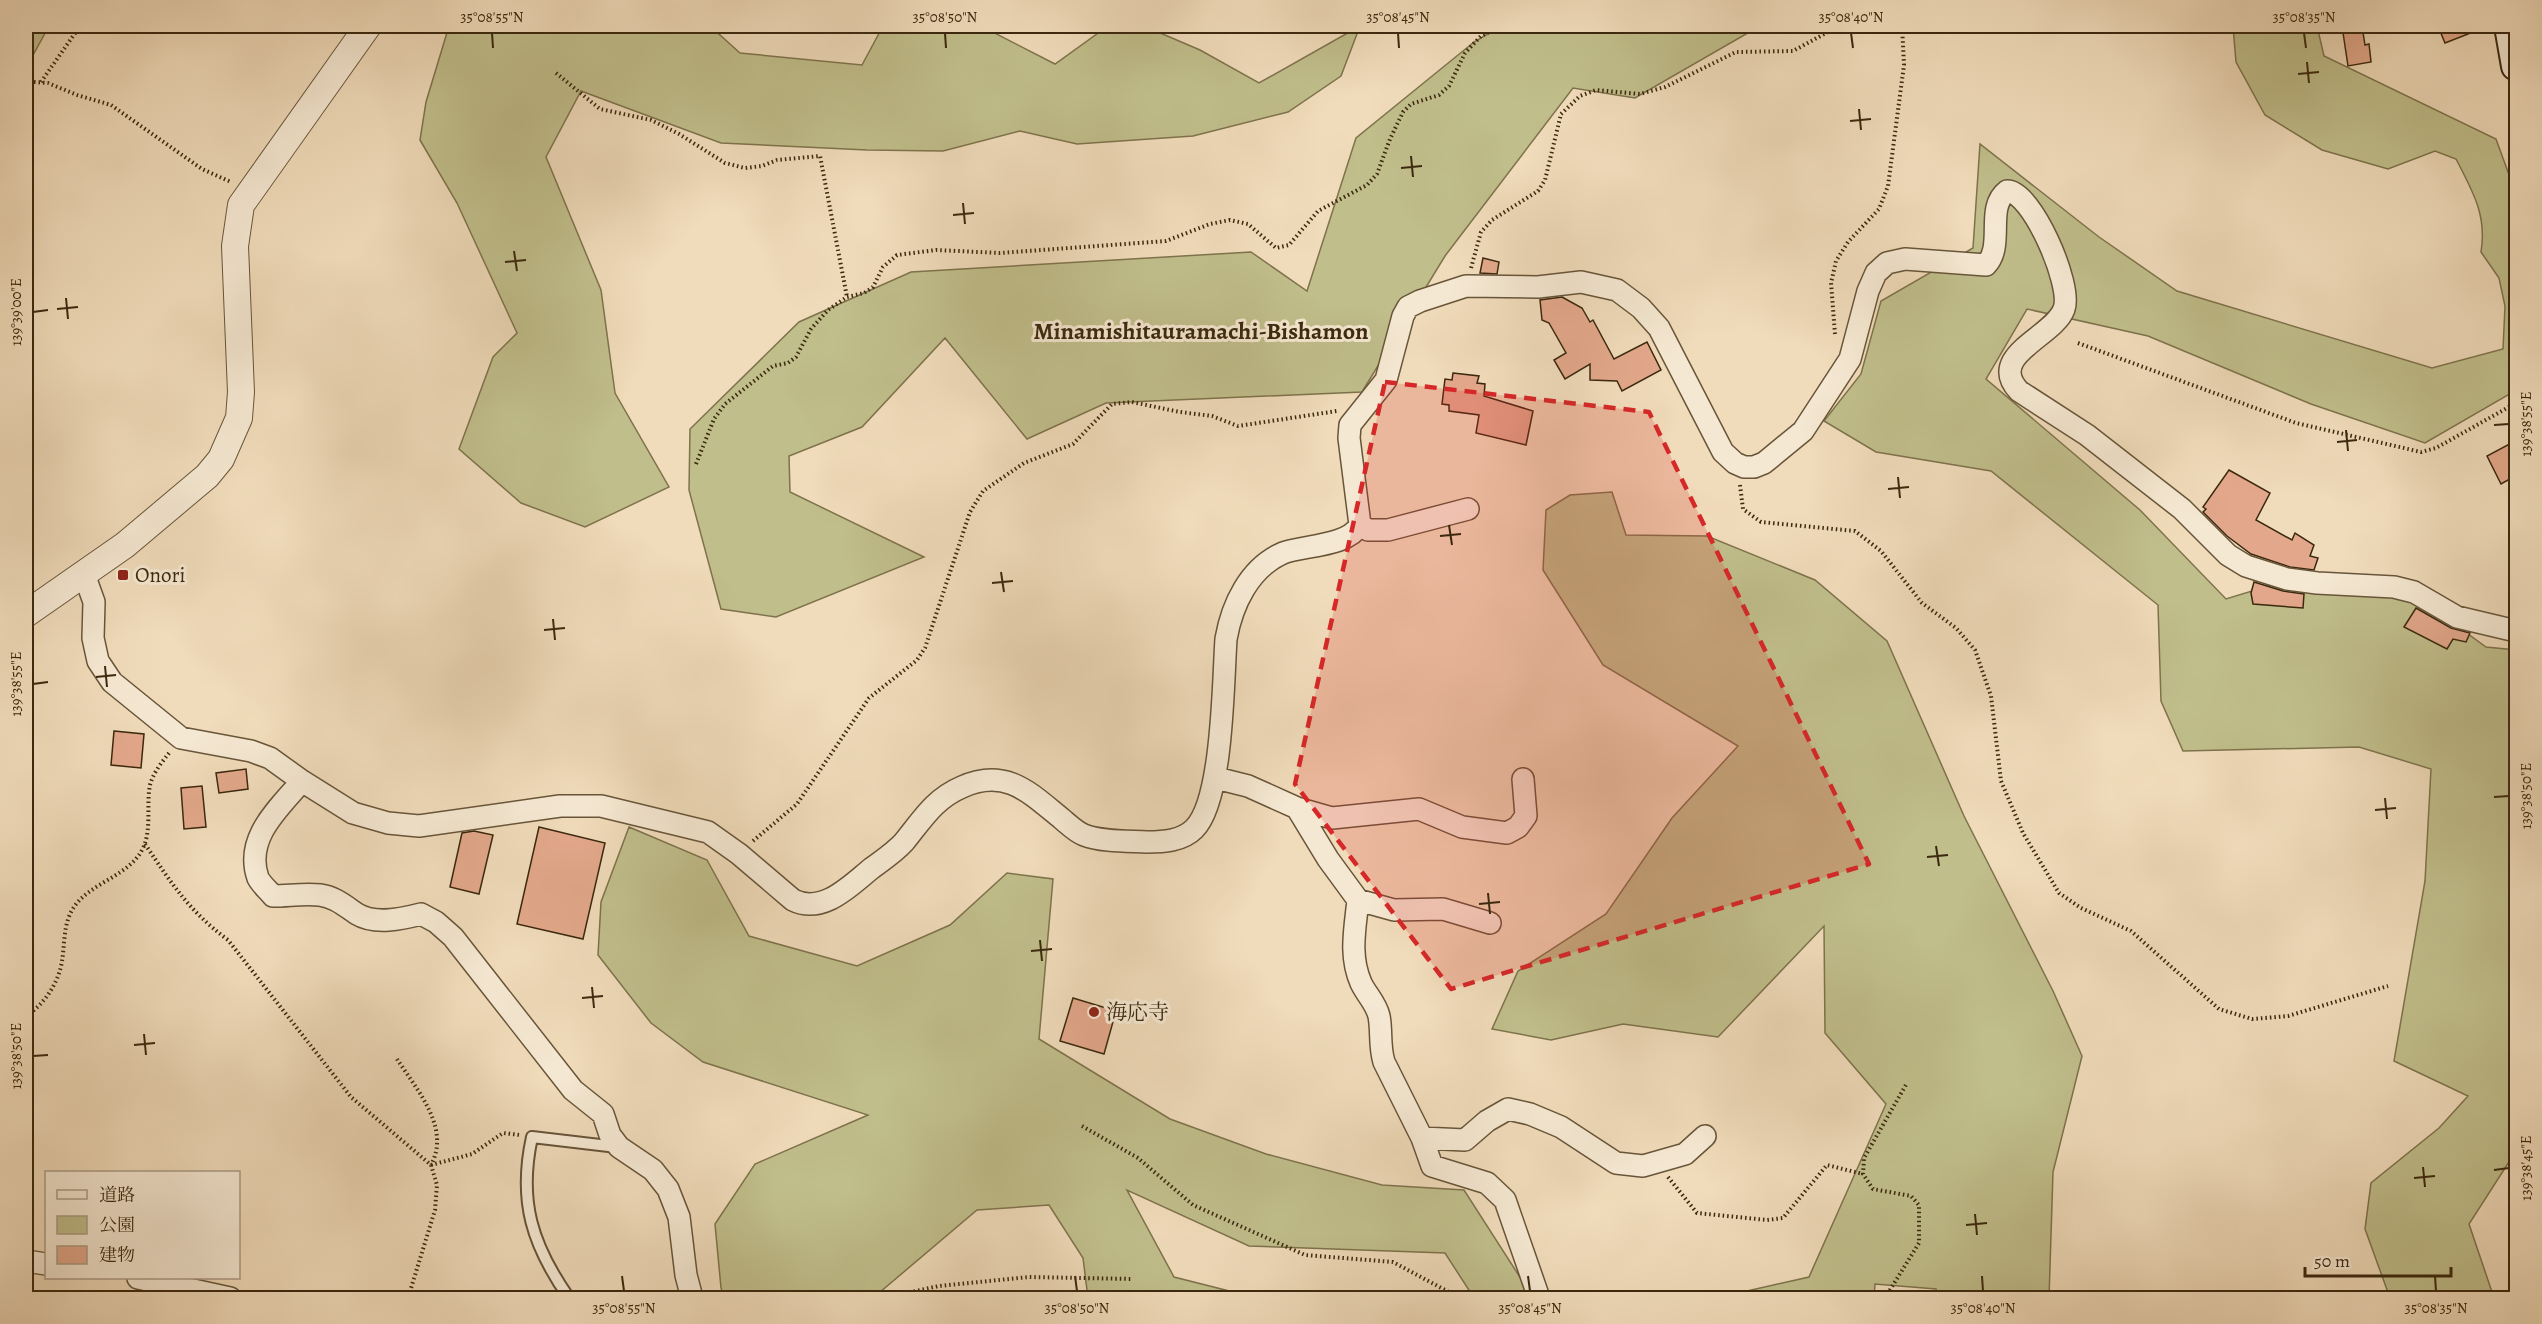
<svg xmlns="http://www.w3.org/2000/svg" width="2542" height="1324" viewBox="0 0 2542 1324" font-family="Alegreya,'Noto Serif JP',serif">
<rect width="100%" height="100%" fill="#f0dbba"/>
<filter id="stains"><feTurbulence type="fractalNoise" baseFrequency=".00333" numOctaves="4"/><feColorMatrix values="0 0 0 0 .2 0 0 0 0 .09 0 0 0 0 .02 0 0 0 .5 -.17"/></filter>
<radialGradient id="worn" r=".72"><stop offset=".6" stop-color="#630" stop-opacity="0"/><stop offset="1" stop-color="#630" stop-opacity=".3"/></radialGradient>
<path fill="#c0be8b" stroke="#7e734c" stroke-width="1.5" d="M 26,26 L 49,26 L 26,68 Z
M 449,26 L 710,26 L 740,53 L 862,65 L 883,26 L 981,26 L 1055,64 L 1108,26 L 1144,26 L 1200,50 L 1259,83 L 1360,26 L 1341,76 L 1288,112 L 1193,136 L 1077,144 L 1020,131 L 943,151 L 867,150 L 721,143 L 581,91 L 546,157 L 601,290 L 615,393 L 669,487 L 585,527 L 521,503 L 459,449 L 493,357 L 517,333 L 457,203 L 420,140 L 426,102 Z
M 1501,26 L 1760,26 L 1635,98 L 1573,88 L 1445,256 L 1362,392 L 1106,403 L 1027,439 L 945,338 L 862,427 L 789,456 L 790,492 L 924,557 L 776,617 L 721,609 L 689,490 L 690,429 L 799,322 L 911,272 L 1251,252 L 1307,291 L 1356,138 L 1474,42 Z
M 2233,26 L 2317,26 L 2324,56 L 2496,139 L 2516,194 L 2516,384 L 2508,395 L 2425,443 L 2311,404 L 2148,336 L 2027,309 L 1986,379 L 2140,510 L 2226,599 L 2298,577 L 2393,579 L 2486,647 L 2516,650 L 2516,1151 L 2469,1224 L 2494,1298 L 2390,1298 L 2365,1229 L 2371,1183 L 2439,1128 L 2468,1096 L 2394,1061 L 2425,881 L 2431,769 L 2359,747 L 2183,751 L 2161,701 L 2158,605 L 1991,471 L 1876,452 L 1824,421 L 1861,374 L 1881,301 L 1973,248 L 1980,144 L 2099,237 L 2177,291 L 2432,368 L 2503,349 L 2505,306 L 2499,278 L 2481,252 C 2487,215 2473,192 2456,159 L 2435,151 L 2388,169 L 2322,150 L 2265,115 L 2236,62 Z
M 1612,492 L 1626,535 L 1707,536 L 1815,580 L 1887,641 L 1964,816 L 2053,991 L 2082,1056 L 2053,1172 L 2049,1298 L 1938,1298 L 1936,1289 L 1875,1284 L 1874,1298 L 1716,1298 L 1809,1277 L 1886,1104 L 1825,1033 L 1824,926 L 1718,1037 L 1623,1024 L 1551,1040 L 1492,1029 L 1518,971 L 1606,914 L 1672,818 L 1738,746 L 1603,665 L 1543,570 L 1546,510 L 1570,495 Z
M 629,827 L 707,860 L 749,936 L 857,966 L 950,925 L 1007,873 L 1053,879 L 1039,1039 L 1170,1119 L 1266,1154 L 1382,1185 L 1464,1190 L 1525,1285 L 1563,1298 L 1474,1298 L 1445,1253 L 1249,1246 L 1127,1190 L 1174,1277 L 1257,1298 L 1088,1298 L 1083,1258 L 1049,1205 L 977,1210 L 873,1298 L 725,1298 L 721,1288 L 715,1224 L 755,1164 L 868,1115 L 703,1062 L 651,1023 L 598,955 L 601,902 Z"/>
<path fill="#e3a88b" stroke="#3b280e" stroke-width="1.5" d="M 2342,26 L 2362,26 L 2365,45 L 2369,44 L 2371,62 L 2348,66 Z
M 2438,26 L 2486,26 L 2486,27 L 2445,43 Z
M 1483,258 L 1499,262 L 1497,274 L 1480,273 Z
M 1562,297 L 1582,308 L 1590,322 L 1593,320 L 1614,359 L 1647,342 L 1661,370 L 1622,391 L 1617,381 L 1590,380 L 1590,364 L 1565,379 L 1554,360 L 1566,353 L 1549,323 L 1542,320 L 1540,300 Z
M 1453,373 L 1479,376 L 1477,383 L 1485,384 L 1484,396 L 1533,411 L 1526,445 L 1476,433 L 1479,415 L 1449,411 L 1449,405 L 1442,404 L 1445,379 L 1452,380 Z
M 2517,440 L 2517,475 L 2501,484 L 2487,456 Z
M 2229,470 L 2270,493 L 2256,520 L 2292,540 L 2295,533 L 2314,545 L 2310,556 L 2318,558 L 2314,570 L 2290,567 L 2251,554 L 2227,536 L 2203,512 L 2206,509 L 2203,507 Z
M 2254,582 L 2283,591 L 2304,594 L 2303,608 L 2253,604 L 2251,593 Z
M 2416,608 L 2451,628 L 2470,633 L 2466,642 L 2453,639 L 2447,649 L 2404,627 Z
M 114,731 L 144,734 L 141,768 L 111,765 Z
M 246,769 L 248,789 L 219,793 L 216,773 Z
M 202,786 L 206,827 L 184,829 L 181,788 Z
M 539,827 L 605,843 L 583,939 L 517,924 Z
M 474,831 L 493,835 L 479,894 L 450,887 L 462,833 Z
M 1073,998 L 1116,1011 L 1104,1054 L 1060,1041 Z"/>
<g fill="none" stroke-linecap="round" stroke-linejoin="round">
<defs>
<path id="service" d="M 569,1298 C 532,1245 518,1201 532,1137 L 617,1147"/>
<path id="minor" d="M 1360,525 L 1368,530 L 1388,530 L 1468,509
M 84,574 L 94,602 L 93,638 L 98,661 L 112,682 L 181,738 L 251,751 L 270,758 L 302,781 L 353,813 L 388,823 L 419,826 L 560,806 L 601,806 L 708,832 L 739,854 L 793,900 C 823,915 851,885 872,868 C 883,860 895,852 904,842 C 922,820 934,799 962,787 C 1006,767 1030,793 1062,819 C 1069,825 1076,832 1084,835 C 1102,842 1128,841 1147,842 C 1163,842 1182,841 1194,829 C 1223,801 1223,682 1226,639 C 1232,605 1249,568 1283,553 C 1304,545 1347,547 1360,525 L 1349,438 L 1350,425 L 1386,380 L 1403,316 L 1408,307 L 1420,301 L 1466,286 L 1538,287 L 1581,282 L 1617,290 L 1641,308 L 1659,328 L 1723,452 L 1735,463 L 1744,467 L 1754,467 L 1764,463 L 1803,431 L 1850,359 L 1868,291 L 1876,273 L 1887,263 L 1905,259 L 1986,265 C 2005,245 1985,208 2007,191 C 2031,190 2073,285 2064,309 C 2054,337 1986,355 2019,391 L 2087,435 L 2182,509 L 2228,555 L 2246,566 L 2287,579 L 2317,583 L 2394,587 L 2414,592 L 2457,617 L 2516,631
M 1216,778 L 1248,786 L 1297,808 L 1328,859 L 1358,900 C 1355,929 1349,956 1361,983 C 1366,994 1376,1003 1379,1016 C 1382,1031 1379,1046 1384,1062 L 1422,1138 L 1465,1140 L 1487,1121 L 1508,1109 L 1530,1114 L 1561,1127 L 1616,1163 L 1643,1166 L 1685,1154 L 1705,1136
M 302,781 C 279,808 244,838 258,878 C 261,884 268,890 273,896 C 288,896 305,893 320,895 C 335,897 345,906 357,914 C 375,925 402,919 421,914 L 436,922 L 453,937 L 573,1090 L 603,1114 L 610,1135 L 619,1147 L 653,1170 L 668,1189 L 679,1217 L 686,1275 L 692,1298
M 1297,808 L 1332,818 L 1419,809 L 1462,827 L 1507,833 L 1518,827 L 1526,816 L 1523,779
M 1358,900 L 1394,910 L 1443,909 L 1490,923
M 1422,1138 L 1432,1166 L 1487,1183 L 1505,1200 L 1539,1298
M 26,1261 L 46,1264
M 138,1278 L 230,1298"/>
<path id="tertiary" d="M 26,614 L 125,545 L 207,476 L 221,459 L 239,418 L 241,392 L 235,246 L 241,205 L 368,26"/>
<path id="secondary" d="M 2509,26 L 2516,66"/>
</defs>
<use href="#service" stroke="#685539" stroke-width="14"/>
<use href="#minor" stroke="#685539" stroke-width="24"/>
<use href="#tertiary" stroke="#685539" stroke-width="28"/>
<use href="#secondary" stroke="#3b280e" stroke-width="32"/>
<path stroke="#3b280e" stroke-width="4" stroke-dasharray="1.5 3" stroke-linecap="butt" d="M 556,73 L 600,109 L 651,120 L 679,134 L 725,163 L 745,168 L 762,166 L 777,160 L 820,156 L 847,297
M 41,82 L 80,26
M 26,86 L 34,82 L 48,83 L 77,95 L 111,105 L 202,169 L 231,182
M 1471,268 L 1481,232 L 1492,220 L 1538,191 L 1545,180 L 1561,114 L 1580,96 L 1596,90 L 1640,94 L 1665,87 L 1736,52 L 1793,51 L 1839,26
M 1835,334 L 1831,283 L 1836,261 L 1848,242 L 1879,209 L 1888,186 L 1904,65 L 1902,26
M 2078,343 L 2296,423 L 2421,452 L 2436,448 L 2516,403
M 696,464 L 714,419 L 725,404 L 773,366 L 788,363 L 796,357 L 811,329 L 828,310 L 847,297 L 864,293 L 873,287 L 883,267 L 897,255 L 936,250 L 1000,253 L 1166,241 L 1210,224 L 1230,220 L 1248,224 L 1276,248 L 1289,245 L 1318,211 L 1367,185 L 1377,174 L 1390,139 L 1403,112 L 1411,104 L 1439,95 L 1449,86 L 1465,53 L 1481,36 L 1501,26
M 1740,485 L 1743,509 L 1761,522 L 1855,531 L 1881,551 L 1922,603 L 1956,628 L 1975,650 L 1991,696 L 2001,781 L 2023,833 L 2059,893 L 2081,908 L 2131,931 L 2219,1009 L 2252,1019 L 2288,1016 L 2388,986
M 753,841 L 797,804 L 869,698 L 917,660 L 925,648 L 970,512 L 983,491 L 1024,463 L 1073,444 L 1112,404 L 1132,402 L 1180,412 L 1212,416 L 1238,426 L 1337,411
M 145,844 C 172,884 188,910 228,940 L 351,1097 L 431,1165 L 437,1185 L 435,1210 L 408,1298
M 26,1016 C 44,1005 59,982 62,961 C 65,943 63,923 74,907 C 91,882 130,876 143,848 C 152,829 146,805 150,785 C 153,773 162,762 169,753
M 397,1059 C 417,1090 451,1128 431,1165
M 1082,1126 L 1138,1158 L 1193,1205 L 1305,1255 L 1393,1262 L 1460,1298
M 431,1165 L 472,1154 L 503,1133 L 520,1135
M 1668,1177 L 1697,1213 L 1767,1220 L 1783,1218 L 1827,1165 L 1863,1174
M 883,1298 L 939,1286 L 1029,1277 L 1133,1279
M 1885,1298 L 1919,1243 L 1919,1205 L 1911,1196 L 1873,1189 L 1863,1174 L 1864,1158 L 1907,1083"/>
<use href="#service" stroke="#f5e8d2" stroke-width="10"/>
<use href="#minor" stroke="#f5e8d2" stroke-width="21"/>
<use href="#tertiary" stroke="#f5e8d2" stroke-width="26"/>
<use href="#secondary" stroke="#f5e8d2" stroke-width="28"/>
</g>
<path fill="#d62828" fill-opacity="0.2" stroke="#d62828" stroke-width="4.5" stroke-dasharray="12 8" stroke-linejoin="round" d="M 1385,382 L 1649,412 L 1869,864 L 1451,989 L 1295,784 Z"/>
<path fill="none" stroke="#3b280e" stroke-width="2" d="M 492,33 L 493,48M 945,33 L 946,48M 1398,33 L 1399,48M 1851,33 L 1853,48M 2304,33 L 2306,48M 2307,62 L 2309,83M 2298,74 L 2319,72M 1859,109 L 1861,130M 1850,121 L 1871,119M 1411,156 L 1413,177M 1401,168 L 1422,166M 963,203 L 965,224M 953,215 L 974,213M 514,251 L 517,271M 505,262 L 526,260M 66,298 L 68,319M 57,309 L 78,307M 33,312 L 48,310M 2494,425 L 2509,424M 2346,430 L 2348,451M 2337,442 L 2357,440M 1898,477 L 1900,498M 1888,489 L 1909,487M 1449,525 L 1452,545M 1440,536 L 1461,534M 1001,572 L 1004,592M 992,583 L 1013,581M 553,619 L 555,640M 544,630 L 565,628M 105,666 L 107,687M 96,677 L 116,675M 33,684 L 48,682M 2494,797 L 2509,796M 2385,798 L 2387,819M 2375,810 L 2396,808M 1936,846 L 1939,866M 1927,857 L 1948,855M 1488,893 L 1490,914M 1479,904 L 1500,902M 1040,940 L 1042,961M 1031,951 L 1052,949M 592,987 L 594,1008M 582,998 L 603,996M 144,1034 L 146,1055M 134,1045 L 155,1043M 33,1056 L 48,1055M 2423,1167 L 2425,1187M 2494,1170 L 2509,1168M 2414,1178 L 2435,1176M 1975,1214 L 1977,1235M 1966,1225 L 1987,1223M 622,1276 L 624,1291M 1075,1276 L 1077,1291M 1528,1276 L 1530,1291M 1982,1276 L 1983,1291M 2435,1276 L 2436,1291"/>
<g fill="#8f2418" stroke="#f5e8d2" stroke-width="2">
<rect x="117" y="569" width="12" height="12" rx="3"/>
<circle cx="1094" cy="1012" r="6"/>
</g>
<g text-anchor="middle" stroke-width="6" stroke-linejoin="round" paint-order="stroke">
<g font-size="21" fill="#3b280e" stroke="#f5e8d2" text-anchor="start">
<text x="135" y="582">Onori</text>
<text x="1106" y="1019">海応寺</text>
</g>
<g font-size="24" font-weight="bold" fill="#3b280e" stroke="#f5e8d2">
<text x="1201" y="339">Minamishitauramachi-Bishamon</text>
</g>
</g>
<rect width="2542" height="1324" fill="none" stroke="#f0dbba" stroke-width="66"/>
<rect x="45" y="1171" width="195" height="108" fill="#f5e8d2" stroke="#ab9b84" stroke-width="1.5"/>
<rect x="57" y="1190" width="30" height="9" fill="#f5e8d2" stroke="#ab9b84" stroke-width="1.5"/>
<text x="99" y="1201" font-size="18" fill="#3b280e">道路</text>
<rect x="57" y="1216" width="30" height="18" fill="#c0be8b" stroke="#ab9b84" stroke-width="1.5"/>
<text x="99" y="1231" font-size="18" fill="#3b280e">公園</text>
<rect x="57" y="1246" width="30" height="18" fill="#e3a88b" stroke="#ab9b84" stroke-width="1.5"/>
<text x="99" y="1261" font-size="18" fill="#3b280e">建物</text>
<path d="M2305 1267v9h146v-9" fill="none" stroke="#3b280e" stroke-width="3"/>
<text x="2314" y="1267" font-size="18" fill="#3b280e" stroke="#f5e8d2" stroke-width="4.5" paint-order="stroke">50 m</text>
<rect x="33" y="33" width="2476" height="1258" fill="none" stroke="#3b280e" stroke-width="2"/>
<g font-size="15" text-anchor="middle" fill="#3b280e">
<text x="492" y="22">35°08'55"N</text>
<text x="945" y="22">35°08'50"N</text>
<text x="1398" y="22">35°08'45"N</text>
<text x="1851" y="22">35°08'40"N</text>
<text x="2304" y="22">35°08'35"N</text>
<text transform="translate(16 312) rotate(-90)" y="5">139°39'00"E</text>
<text transform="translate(2526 424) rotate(-90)" y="5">139°38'55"E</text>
<text transform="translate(16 684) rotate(-90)" y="5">139°38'55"E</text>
<text transform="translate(2526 796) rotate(-90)" y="5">139°38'50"E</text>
<text transform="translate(16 1056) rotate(-90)" y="5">139°38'50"E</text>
<text transform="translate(2526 1168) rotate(-90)" y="5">139°38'45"E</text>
<text x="624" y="1313">35°08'55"N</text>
<text x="1077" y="1313">35°08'50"N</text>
<text x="1530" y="1313">35°08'45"N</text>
<text x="1983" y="1313">35°08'40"N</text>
<text x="2436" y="1313">35°08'35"N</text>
</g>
<rect width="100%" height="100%" filter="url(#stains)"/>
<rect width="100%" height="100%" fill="url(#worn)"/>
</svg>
